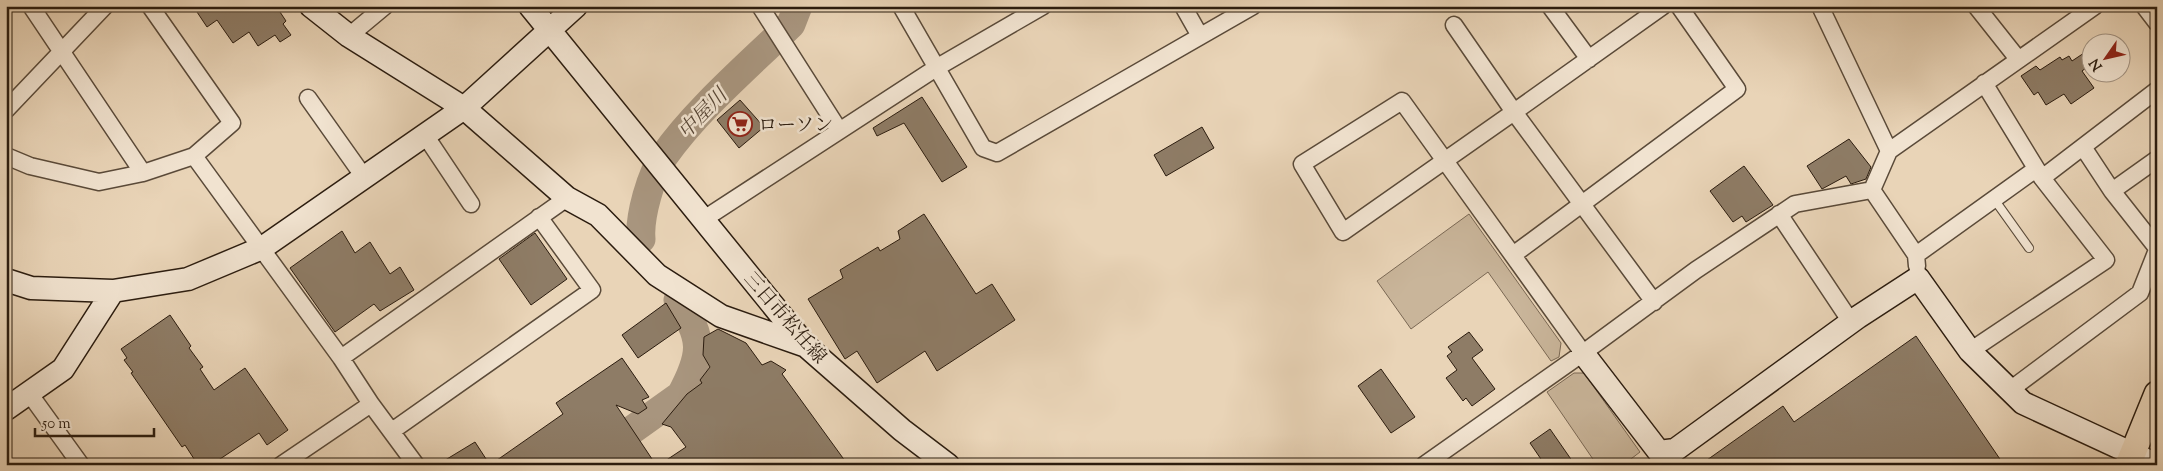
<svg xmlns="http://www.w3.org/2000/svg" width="2163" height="471" viewBox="0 0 2163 471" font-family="'Sorts Mill Goudy','Noto Serif JP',serif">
<rect width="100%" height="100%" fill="#e9d4b7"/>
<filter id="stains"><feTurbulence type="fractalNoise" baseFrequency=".004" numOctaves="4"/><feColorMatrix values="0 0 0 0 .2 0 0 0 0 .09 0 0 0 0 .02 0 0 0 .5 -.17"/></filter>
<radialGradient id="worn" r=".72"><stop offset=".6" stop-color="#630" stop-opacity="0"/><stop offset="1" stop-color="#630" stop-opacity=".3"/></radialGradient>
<path fill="#c9b59a" stroke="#7a6854" d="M 1469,214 L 1561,343 L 1559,357 L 1551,361 L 1488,272 L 1411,329 L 1377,281 Z
M 1574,373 L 1584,373 L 1640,452 L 1623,465 L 1597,465 L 1547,392 Z"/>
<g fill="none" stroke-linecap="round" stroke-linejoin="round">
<path stroke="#a8957e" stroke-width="29" d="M 641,239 C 639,217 651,174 664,156 C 696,110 750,64 791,24 L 798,6
M 601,452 L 681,395 C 703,354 704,339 678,300"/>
</g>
<path fill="#8e7c66" stroke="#2b1c0f" d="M 193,6 L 276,6 L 286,21 L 283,24 L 291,35 L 280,42 L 275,35 L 258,46 L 249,32 L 233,43 L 217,20 L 207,27 Z
M 2084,53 L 2090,65 L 2082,71 L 2094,88 L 2071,104 L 2064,94 L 2046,105 L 2038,92 L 2034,95 L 2021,76 L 2036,66 L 2040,70 L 2060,57 L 2062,60 L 2069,56 L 2072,61 Z
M 922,97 L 967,167 L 942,182 L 904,123 L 877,136 L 873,128 Z
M 740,100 L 764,127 L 739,148 L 717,120 Z
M 1202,127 L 1214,148 L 1166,176 L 1154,155 Z
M 1849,139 L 1871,167 L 1866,179 L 1851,184 L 1846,176 L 1822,189 L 1807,166 Z
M 1744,166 L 1773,205 L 1746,222 L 1742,216 L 1733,222 L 1710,191 Z
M 924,214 L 976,294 L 992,284 L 1015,320 L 937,371 L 925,351 L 877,383 L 857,351 L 845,359 L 808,299 L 843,278 L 840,270 L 878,247 L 880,251 L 900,239 L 898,231 Z
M 342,231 L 355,253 L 370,242 L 390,274 L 400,267 L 414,290 L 380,311 L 374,304 L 335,332 L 290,268 Z
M 535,233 L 567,279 L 531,305 L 499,259 Z
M 666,303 L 681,328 L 638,358 L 622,335 Z
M 170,315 L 191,346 L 189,348 L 203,367 L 200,369 L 214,390 L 245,368 L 288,430 L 267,445 L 259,433 L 211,465 L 198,465 L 185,445 L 182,447 L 131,373 L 133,372 L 124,360 L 127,358 L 121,349 Z
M 718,329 L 746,343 L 762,365 L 771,361 L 786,370 L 782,374 L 848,465 L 659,465 L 686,447 L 671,427 L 662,424 L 687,394 L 702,383 L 700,380 L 710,367 L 703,355 L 704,337 Z
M 1469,332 L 1483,350 L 1472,358 L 1495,389 L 1472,406 L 1466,398 L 1463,401 L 1446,378 L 1457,370 L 1447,356 L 1452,352 L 1448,347 Z
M 1916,336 L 2004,465 L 1700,465 L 1783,406 L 1794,422 Z
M 622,358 L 649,397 L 642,400 L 647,408 L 638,414 L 616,405 L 656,465 L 490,465 L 563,414 L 556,403 Z
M 1381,369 L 1415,417 L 1391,433 L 1358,386 Z
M 1550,429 L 1575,465 L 1545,465 L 1530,443 Z
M 475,442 L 490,465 L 437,465 Z"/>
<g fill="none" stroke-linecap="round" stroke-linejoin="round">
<defs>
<path id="lane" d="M 1994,199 L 2029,248"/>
<path id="street" d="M 31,6 L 143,173 L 194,156 L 232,123 L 150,6
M 760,6 L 839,130
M 901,6 L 983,148 L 997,153 L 1253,6
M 1183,6 L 1200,36
M 1550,6 L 1589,59
M 1820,6 L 1889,151
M 1976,6 L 2018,59
M 2144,6 L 2157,23
M 1454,25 L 1514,112 L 1343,232 L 1302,164 L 1402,101 C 1462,185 1523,269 1583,353
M 349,36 L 385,6
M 308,98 L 364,177
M 6,110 L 105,6
M 425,135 L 471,204
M 2083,147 L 2112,191 L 2157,248
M 6,156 L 30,166 L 99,182 L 143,173
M 194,156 L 341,358 L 567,198
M 2042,178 L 2157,90
M 1872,190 L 1916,255 L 1917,266
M 2112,191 L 2157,159
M 1779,214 L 1851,322
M 704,219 L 936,68 L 1043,6
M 1513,255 L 1737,89 L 1679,6
M 1916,255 L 2036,169
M 1654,302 L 1514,112 L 1663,6
M 1970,351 L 2106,260 L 2042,178 L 1984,83
M 2010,390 L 2140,293 L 2157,250
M 29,393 L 81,465
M 371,404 L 416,465
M 392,431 L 592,290 L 539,217
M 281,465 L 371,404 L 341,358
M 1424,465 L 1583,353 L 1696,270 L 1795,204 L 1872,190 L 1889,151 L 2095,6"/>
<path id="secondary" d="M 311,6 L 349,36 L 464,108 L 567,198 L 598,215 L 657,275 L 721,316 L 806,346
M 530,6 L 806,346 L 902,430 L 948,465
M 6,280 L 31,288 L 113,291 L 188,279 L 262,248 L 464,108 L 576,6
M 1583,353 L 1659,452 L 1675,450 L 1858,317 L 1918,278 L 1970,351 L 2023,403 L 2157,465
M 6,409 L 63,369 L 113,291"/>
<path id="primary" d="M 2128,465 L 2157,394"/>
</defs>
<use href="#lane" stroke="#5a4a39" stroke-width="10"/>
<use href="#street" stroke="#5a4a39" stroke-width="19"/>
<use href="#secondary" stroke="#2b1c0f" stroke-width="25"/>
<use href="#primary" stroke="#2b1c0f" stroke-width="28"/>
<use href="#lane" stroke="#f1e3d0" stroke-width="8"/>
<use href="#street" stroke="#f1e3d0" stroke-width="16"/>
<use href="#secondary" stroke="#f1e3d0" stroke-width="22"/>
<use href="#primary" stroke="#e9d4b7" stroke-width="25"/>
</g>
<defs>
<symbol id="supermarket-ring" viewBox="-11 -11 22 22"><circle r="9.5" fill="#f1e3d0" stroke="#8f2418" stroke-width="1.5"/><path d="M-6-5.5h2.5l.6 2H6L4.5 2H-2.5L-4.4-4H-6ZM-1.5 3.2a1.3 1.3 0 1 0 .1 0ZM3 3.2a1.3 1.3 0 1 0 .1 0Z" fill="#8f2418"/></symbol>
</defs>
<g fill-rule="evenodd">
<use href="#supermarket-ring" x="726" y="110" width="28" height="28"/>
</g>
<g text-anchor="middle" stroke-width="5" stroke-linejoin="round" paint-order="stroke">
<g font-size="19" fill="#2b1c0f" stroke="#f1e3d0" text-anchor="start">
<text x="758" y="131">ローソン</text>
</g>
<g font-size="19" fill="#2b1c0f" stroke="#f1e3d0">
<text transform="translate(786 317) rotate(49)" y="7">三日市松任線</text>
</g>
<g font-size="20" font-style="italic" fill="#574636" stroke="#f1e3d0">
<text transform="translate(702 113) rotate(-46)" y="7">中屋川</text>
</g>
</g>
<rect width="2163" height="471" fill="none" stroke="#e9d4b7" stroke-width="25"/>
<rect x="8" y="8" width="2148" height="456" fill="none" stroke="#2b1c0f" stroke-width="2.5"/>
<rect x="12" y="12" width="2138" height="446" fill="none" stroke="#2b1c0f"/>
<g transform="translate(2106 58) rotate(236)"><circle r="24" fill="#f1e3d0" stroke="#a29383"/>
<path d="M0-4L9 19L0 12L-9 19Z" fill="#8f2418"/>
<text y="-8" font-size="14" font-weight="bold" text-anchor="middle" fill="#2b1c0f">N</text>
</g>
<path d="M35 428v8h119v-8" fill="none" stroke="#2b1c0f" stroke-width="2.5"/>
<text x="42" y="428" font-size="15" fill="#2b1c0f" stroke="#f1e3d0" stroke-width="4" paint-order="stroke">50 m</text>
<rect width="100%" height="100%" filter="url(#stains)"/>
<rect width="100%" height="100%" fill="url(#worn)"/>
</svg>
